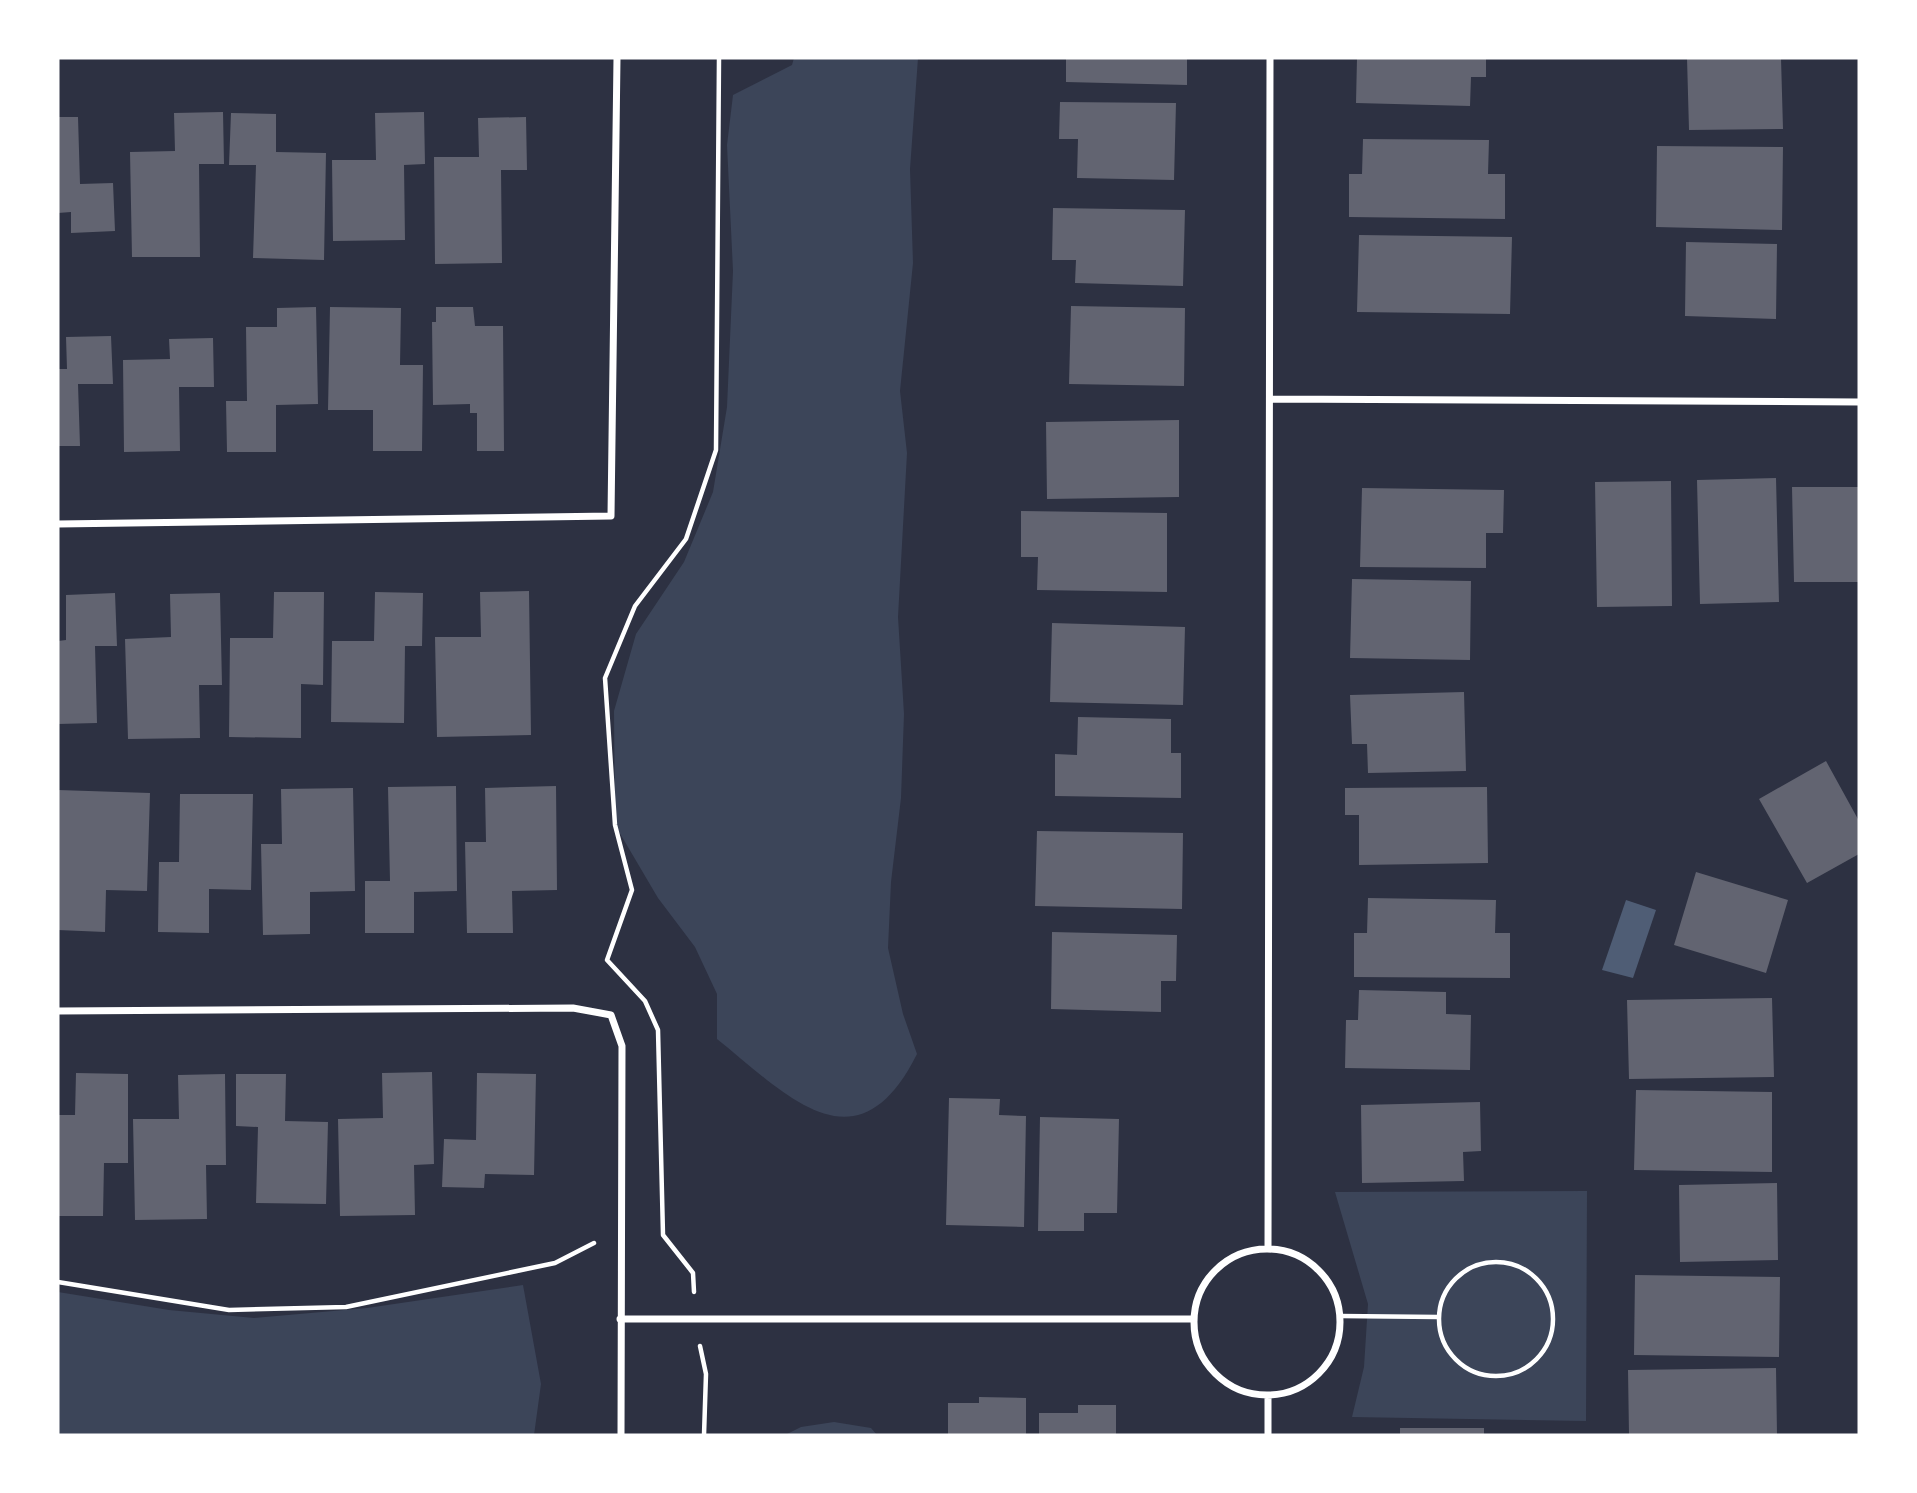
<svg xmlns="http://www.w3.org/2000/svg" width="1917" height="1493" viewBox="0 0 1917 1493" font-family="'IBM Plex Serif',serif">
<rect width="100%" height="100%" fill="#2d3142"/>
<path fill="#3c4559" d="M 794,58 L 918,58 L 910,169 L 913,263 L 900,391 L 907,453 L 898,617 L 904,714 L 901,798 L 891,882 L 888,948 L 903,1014 L 917,1054 C 857,1174 787,1095 717,1039 L 717,994 L 695,947 L 658,898 L 615,825 L 614,711 L 636,634 L 684,562 L 713,492 L 727,407 L 733,271 L 727,145 L 733,95 L 792,65 Z
M 1587,1191 L 1586,1421 L 1352,1417 L 1364,1367 L 1368,1304 L 1335,1192 Z
M 523,1285 L 541,1384 L 534,1435 L 58,1435 L 58,1292 L 169,1310 L 254,1318 L 367,1308 Z
M 834,1422 L 871,1428 L 877,1435 L 785,1435 L 801,1427 Z"/>
<path fill="#4f5d75" d="M 1626,900 L 1656,910 L 1633,978 L 1602,970 Z"/>
<path fill="#626471" d="M 1066,58 L 1187,58 L 1187,85 L 1066,82 Z
M 1357,58 L 1486,58 L 1486,77 L 1471,77 L 1470,106 L 1356,103 Z
M 1687,58 L 1781,58 L 1783,129 L 1689,130 Z
M 1060,102 L 1176,103 L 1174,180 L 1077,178 L 1078,139 L 1059,139 Z
M 223,112 L 224,164 L 199,164 L 200,257 L 132,257 L 130,152 L 175,151 L 174,113 Z
M 424,112 L 425,164 L 404,165 L 405,240 L 333,241 L 332,160 L 376,160 L 375,113 Z
M 231,113 L 276,114 L 276,152 L 326,153 L 324,260 L 253,258 L 256,165 L 229,165 Z
M 58,117 L 78,117 L 80,184 L 113,183 L 115,231 L 71,233 L 71,212 L 58,213 Z
M 526,117 L 527,170 L 501,170 L 502,263 L 435,264 L 434,157 L 479,157 L 478,118 Z
M 1363,139 L 1489,140 L 1488,174 L 1505,174 L 1505,219 L 1349,217 L 1349,174 L 1362,174 Z
M 1657,146 L 1783,147 L 1782,230 L 1656,227 Z
M 1053,208 L 1185,210 L 1183,286 L 1075,283 L 1076,260 L 1052,260 Z
M 1359,235 L 1512,237 L 1510,314 L 1357,312 Z
M 1686,242 L 1777,244 L 1776,319 L 1685,316 Z
M 1071,306 L 1185,308 L 1184,386 L 1069,384 Z
M 316,307 L 318,404 L 276,405 L 276,452 L 227,452 L 226,401 L 247,401 L 246,327 L 277,327 L 277,308 Z
M 330,307 L 401,308 L 400,365 L 423,365 L 422,451 L 373,451 L 373,410 L 328,410 Z
M 436,307 L 473,307 L 475,326 L 503,326 L 504,451 L 477,451 L 477,413 L 470,413 L 470,404 L 433,405 L 432,322 L 436,322 Z
M 111,336 L 113,384 L 78,384 L 80,446 L 58,446 L 58,369 L 67,369 L 66,337 Z
M 213,338 L 214,387 L 179,387 L 180,451 L 124,452 L 123,360 L 170,359 L 169,339 Z
M 1179,420 L 1179,497 L 1047,499 L 1046,422 Z
M 1776,478 L 1779,602 L 1700,604 L 1697,480 Z
M 1671,481 L 1672,606 L 1597,607 L 1595,482 Z
M 1792,487 L 1859,487 L 1859,582 L 1794,582 Z
M 1362,488 L 1504,490 L 1503,533 L 1486,533 L 1486,568 L 1360,567 Z
M 1021,511 L 1167,513 L 1167,592 L 1037,590 L 1038,557 L 1021,557 Z
M 1352,579 L 1471,581 L 1470,660 L 1350,658 Z
M 529,591 L 531,735 L 437,737 L 435,637 L 481,637 L 480,592 Z
M 274,592 L 324,592 L 323,685 L 301,684 L 301,738 L 229,737 L 230,638 L 273,638 Z
M 375,592 L 423,593 L 422,646 L 405,646 L 404,723 L 331,722 L 332,641 L 374,641 Z
M 115,593 L 117,646 L 95,646 L 97,723 L 58,724 L 58,641 L 66,640 L 66,595 Z
M 220,593 L 222,685 L 199,685 L 200,738 L 128,739 L 125,639 L 171,637 L 170,594 Z
M 1052,623 L 1185,627 L 1183,705 L 1050,702 Z
M 1464,692 L 1466,771 L 1368,773 L 1367,744 L 1352,744 L 1350,695 Z
M 1078,717 L 1171,719 L 1171,753 L 1181,753 L 1181,798 L 1055,796 L 1055,754 L 1077,755 Z
M 1826,761 L 1859,821 L 1859,854 L 1807,883 L 1759,799 Z
M 456,786 L 457,891 L 414,892 L 414,933 L 365,933 L 365,881 L 390,881 L 388,787 Z
M 556,786 L 557,890 L 512,891 L 513,933 L 467,933 L 465,842 L 486,842 L 485,788 Z
M 1487,787 L 1488,863 L 1359,865 L 1359,815 L 1345,815 L 1345,788 Z
M 353,788 L 355,891 L 310,892 L 310,934 L 263,935 L 261,844 L 282,844 L 281,789 Z
M 58,790 L 150,793 L 147,891 L 106,890 L 105,932 L 58,930 Z
M 180,794 L 253,794 L 251,890 L 209,889 L 209,933 L 158,932 L 159,862 L 179,862 Z
M 1037,831 L 1183,833 L 1182,909 L 1035,906 Z
M 1696,872 L 1788,900 L 1766,973 L 1674,945 Z
M 1368,898 L 1496,900 L 1495,933 L 1510,933 L 1510,978 L 1354,977 L 1354,933 L 1367,933 Z
M 1052,932 L 1177,935 L 1176,981 L 1161,981 L 1161,1012 L 1051,1009 Z
M 1359,990 L 1446,992 L 1446,1014 L 1471,1015 L 1470,1070 L 1345,1068 L 1346,1020 L 1358,1020 Z
M 1772,998 L 1774,1077 L 1629,1079 L 1627,1000 Z
M 432,1072 L 434,1164 L 414,1165 L 415,1215 L 340,1216 L 338,1119 L 383,1118 L 382,1073 Z
M 76,1073 L 128,1074 L 128,1163 L 104,1163 L 103,1216 L 58,1216 L 58,1115 L 75,1115 Z
M 477,1073 L 536,1074 L 534,1175 L 485,1174 L 484,1188 L 442,1187 L 444,1139 L 476,1140 Z
M 225,1074 L 226,1165 L 206,1165 L 207,1219 L 135,1220 L 133,1119 L 179,1119 L 178,1075 Z
M 236,1074 L 286,1074 L 285,1121 L 328,1122 L 326,1204 L 256,1203 L 258,1127 L 236,1126 Z
M 1636,1090 L 1772,1092 L 1772,1172 L 1634,1170 Z
M 949,1098 L 1000,1099 L 999,1115 L 1026,1116 L 1024,1227 L 946,1225 Z
M 1480,1102 L 1481,1151 L 1463,1152 L 1464,1181 L 1362,1183 L 1361,1105 Z
M 1040,1117 L 1119,1119 L 1117,1213 L 1084,1213 L 1084,1231 L 1038,1231 Z
M 1777,1183 L 1778,1260 L 1680,1262 L 1679,1185 Z
M 1635,1275 L 1780,1277 L 1779,1357 L 1634,1355 Z
M 1776,1368 L 1777,1435 L 1629,1435 L 1628,1370 Z
M 979,1397 L 1026,1398 L 1026,1435 L 948,1435 L 948,1403 L 979,1403 Z
M 1078,1405 L 1116,1405 L 1116,1435 L 1039,1435 L 1039,1413 L 1078,1413 Z
M 1400,1428 L 1484,1428 L 1484,1435 L 1400,1435 Z"/>
<g fill="none" stroke-linecap="round" stroke-linejoin="round">
<path stroke="#fff" stroke-width="4.5" d="M1439 1319a57 57 0 1 1 114 0a57 57 0 1 1-114 0Z
M 58,1282 L 229,1310 L 346,1307 L 555,1263 L 594,1243
M 694,1292 L 693,1273 L 663,1235 L 658,1030 L 645,1001 L 607,960 L 632,890 L 615,825 L 605,678 L 635,606 L 686,539 L 716,450 L 719,58
M 1340,1316 L 1438,1317
M 700,1346 L 706,1374 L 704,1435"/>
<path stroke="#fff" stroke-width="7" d="M 1270,399 L 1859,402
M 58,524 L 611,516 L 617,58
M 58,1011 L 573,1008 L 611,1015 L 622,1046 L 621,1435
M 1268,1249 L 1270,58
M1194 1322a73 73 0 1 1 146 0a73 73 0 1 1-146 0Z
M 620,1319 L 1194,1319
M 1268,1435 L 1268,1395"/>
</g>
<rect width="1917" height="1493" fill="none" stroke="#ffffff" stroke-width="119"/>
</svg>
